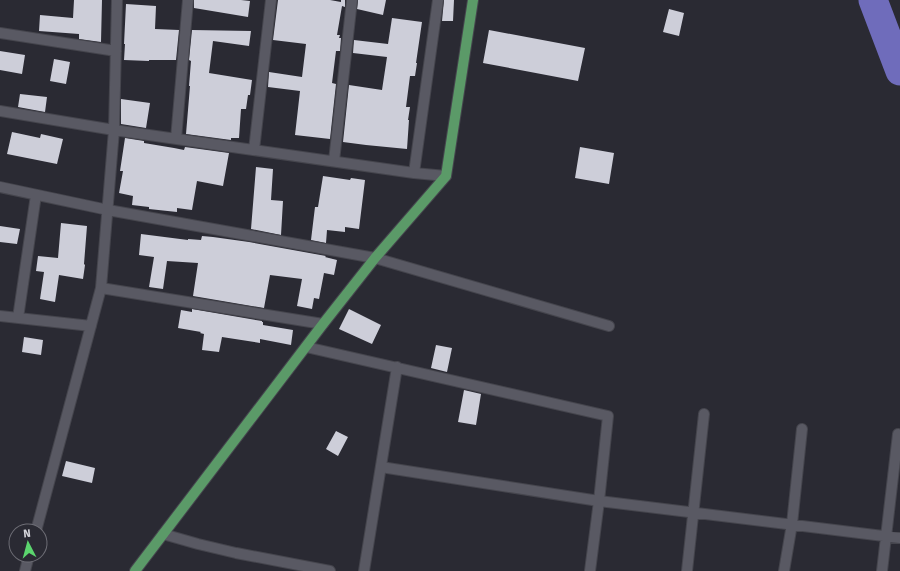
<svg xmlns="http://www.w3.org/2000/svg" width="900" height="571" viewBox="0 0 900 571" font-family="'Fira Sans',sans-serif">
<rect width="100%" height="100%" fill="#2a2a33"/>
<g fill="none" stroke-linecap="round" stroke-linejoin="round">
<path stroke="#6f6cbb" stroke-width="29" d="M 873,0 L 900,71"/>
</g>
<path fill="#cdced9" d="M 74,0 L 102,0 L 101,42 L 79,39 L 79,34 L 39,31 L 40,15 L 73,18 Z
M 194,0 L 241,0 L 250,1 L 248,17 L 194,8 Z
M 278,0 L 330,0 L 341,2 L 341,0 L 345,0 L 345,7 L 342,6 L 337,35 L 340,35 L 339,38 L 341,38 L 340,51 L 336,51 L 332,83 L 336,84 L 330,139 L 295,135 L 300,91 L 268,87 L 269,72 L 302,77 L 306,44 L 273,40 Z
M 358,0 L 386,0 L 383,15 L 357,9 Z
M 444,0 L 454,0 L 453,21 L 442,21 Z
M 126,4 L 156,6 L 155,29 L 179,30 L 176,60 L 149,60 L 149,61 L 124,60 L 125,44 L 124,44 Z
M 669,9 L 684,13 L 679,36 L 663,32 Z
M 392,18 L 422,22 L 416,63 L 417,63 L 415,76 L 410,76 L 406,107 L 410,107 L 408,120 L 409,120 L 407,149 L 366,145 L 343,142 L 349,85 L 382,90 L 387,57 L 353,53 L 354,40 L 388,44 Z
M 192,30 L 251,31 L 249,46 L 213,41 L 209,73 L 252,80 L 250,95 L 248,95 L 246,109 L 241,109 L 239,138 L 231,138 L 231,140 L 186,134 L 190,86 L 189,86 L 191,61 L 189,60 Z
M 489,30 L 585,48 L 578,81 L 483,63 Z
M 0,51 L 25,55 L 22,74 L 0,70 Z
M 54,59 L 70,62 L 66,84 L 50,81 Z
M 20,94 L 47,97 L 45,112 L 18,107 Z
M 121,99 L 150,103 L 146,128 L 121,124 Z
M 12,132 L 40,138 L 41,134 L 63,139 L 57,164 L 7,154 Z
M 125,138 L 144,141 L 144,143 L 174,148 L 184,150 L 185,147 L 229,153 L 223,186 L 197,181 L 192,210 L 177,208 L 177,212 L 149,209 L 149,207 L 132,205 L 133,196 L 119,193 L 123,171 L 120,171 Z
M 580,147 L 614,153 L 609,184 L 575,178 Z
M 256,167 L 273,169 L 271,200 L 283,201 L 281,235 L 251,229 Z
M 323,176 L 350,180 L 351,178 L 365,180 L 359,229 L 345,227 L 345,232 L 327,230 L 326,243 L 311,240 L 315,207 L 318,207 Z
M 61,223 L 87,226 L 84,264 L 85,265 L 83,279 L 59,275 L 55,302 L 40,299 L 44,272 L 36,271 L 38,256 L 58,258 Z
M 0,226 L 20,229 L 17,244 L 0,242 Z
M 141,234 L 188,240 L 188,239 L 201,240 L 202,236 L 213,237 L 249,242 L 326,256 L 325,257 L 337,260 L 334,275 L 324,273 L 319,299 L 314,298 L 312,309 L 297,306 L 302,279 L 270,275 L 264,308 L 193,296 L 198,263 L 167,261 L 163,289 L 149,287 L 154,257 L 139,255 Z
M 192,309 L 262,321 L 262,322 L 263,322 L 263,325 L 293,330 L 291,345 L 260,339 L 260,343 L 222,337 L 219,352 L 202,350 L 204,334 L 200,333 L 201,332 L 178,328 L 181,310 L 192,312 Z
M 349,309 L 381,325 L 372,344 L 339,329 Z
M 24,337 L 43,340 L 41,355 L 22,352 Z
M 436,345 L 452,348 L 447,372 L 431,368 Z
M 464,390 L 481,394 L 476,425 L 458,422 Z
M 336,431 L 348,437 L 338,456 L 326,449 Z
M 66,461 L 95,468 L 92,483 L 62,476 Z"/>
<g fill="none" stroke-linecap="round" stroke-linejoin="round">
<defs>
<path id="minor" d="M 0,33 L 116,51
M 0,111 L 114,130 L 414,173 L 446,176
M 176,139 L 188,0
M 254,150 L 271,0
M 334,161 L 352,0
M 414,173 L 438,0
M 0,187 L 108,210 L 375,258 L 609,326
M 101,288 L 323,324
M 0,316 L 91,326
M 18,318 L 36,195
M 306,347 L 608,416 L 599,501 L 590,571
M 381,467 L 599,501 L 900,538
M 36,531 L 101,288 L 114,130 L 117,0
M 163,534 L 198,544 L 236,553 L 330,571
M 25,571 L 29,555
M 364,571 L 397,367
M 687,571 L 704,414
M 784,571 L 792,524 L 802,429
M 882,571 L 898,434"/>
<path id="major" d="M 135,571 L 323,324 L 375,258 L 446,176 L 473,0"/>
</defs>
<use href="#minor" stroke="#45454d" stroke-width="12"/>
<use href="#major" stroke="#45454d" stroke-width="12"/>
<use href="#minor" stroke="#595963" stroke-width="10"/>
<use href="#major" stroke="#5b9a68" stroke-width="10"/>
</g>
<g transform="translate(28 543) rotate(354)"><circle r="19" fill="#2a2a33" stroke="#6e6e76"/>
<path d="M0-3L7 15L0 10L-7 15Z" fill="#5bd56e"/>
<text y="-6" font-size="11" font-weight="bold" text-anchor="middle" fill="#d5d5db">N</text>
</g>
</svg>
